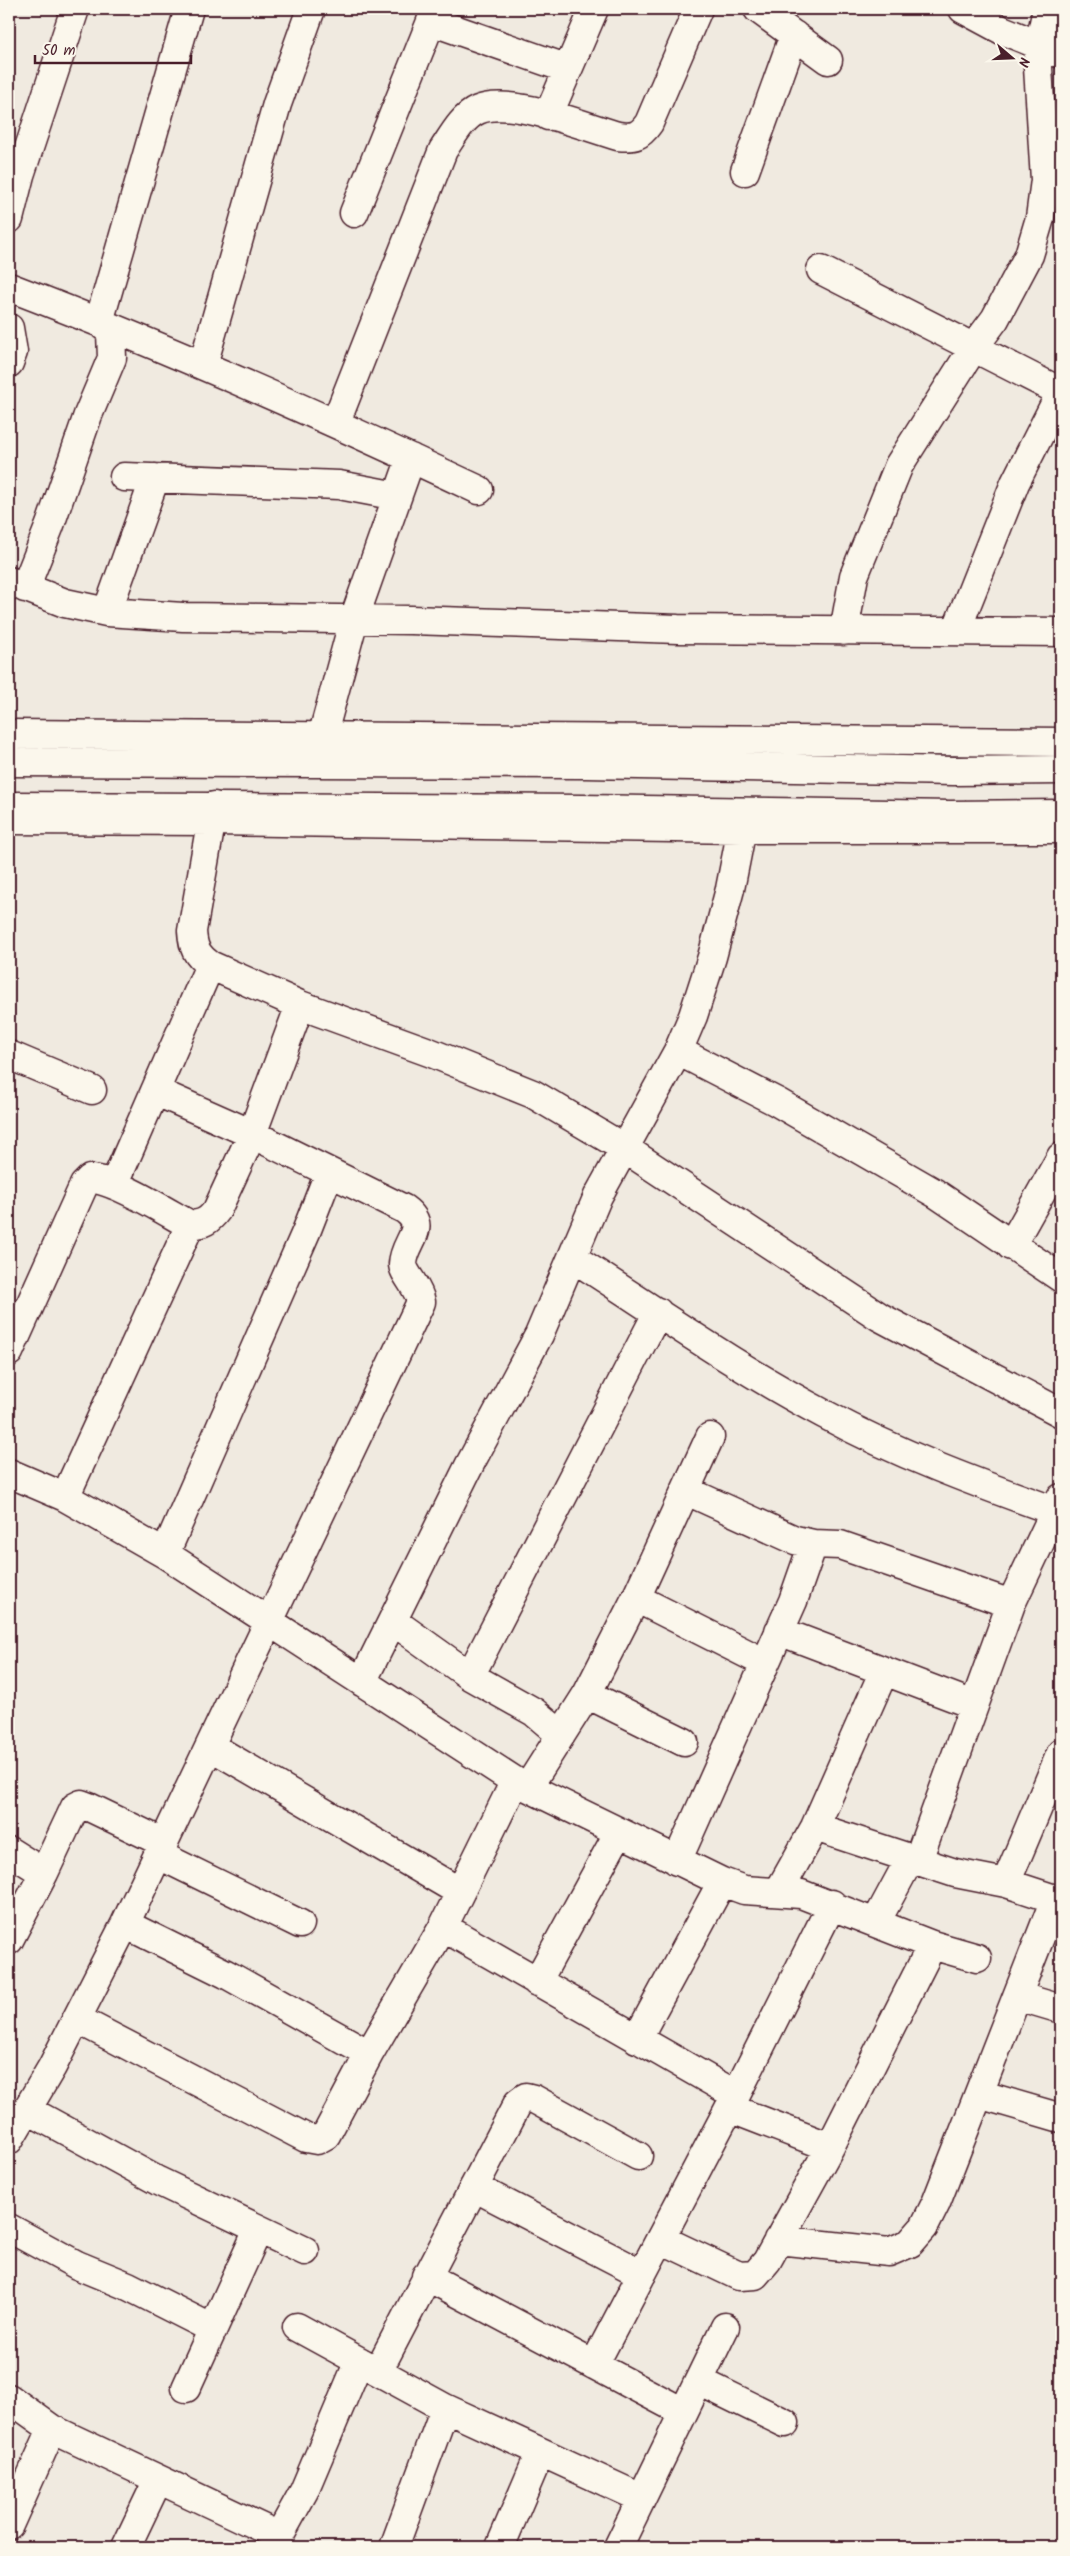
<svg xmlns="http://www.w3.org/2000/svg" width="1070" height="2556" viewBox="0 0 1070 2556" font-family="Kalam,sans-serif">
<rect width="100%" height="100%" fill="#f0eae0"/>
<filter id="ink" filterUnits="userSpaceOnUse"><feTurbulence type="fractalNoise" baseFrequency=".02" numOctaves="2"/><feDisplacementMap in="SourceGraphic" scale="10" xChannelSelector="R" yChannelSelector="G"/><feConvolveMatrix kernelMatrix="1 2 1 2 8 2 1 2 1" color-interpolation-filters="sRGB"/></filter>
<g filter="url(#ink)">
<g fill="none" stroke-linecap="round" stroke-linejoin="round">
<defs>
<path id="minor" d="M 758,9 L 828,60
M 963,9 L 1002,30 L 1061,54
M 431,21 L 568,69
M 548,116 L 594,9
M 745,171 L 794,35
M 354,213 L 436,9
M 9,219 L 20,175 L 75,9
M 821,270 L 1061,392
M 9,287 C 169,348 324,417 479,490
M 9,328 L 13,352 L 9,363
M 203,365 L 277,104 L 311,9
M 336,422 L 443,150 C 452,137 462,117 478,110 C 510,96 583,126 618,136 C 634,138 640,136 649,123 L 698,9
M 124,477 L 339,485 L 397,496
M 9,581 L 65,603 L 107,612 L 183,617 L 411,620 L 678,629 L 1061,632
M 25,588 L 50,525 L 88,415 L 112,358 L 111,332 L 99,322 L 189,9
M 107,612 L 155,478
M 844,631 L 854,576 L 899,465 L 974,347 L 995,319 L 1029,255 L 1040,218 L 1045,180 L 1038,67 L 1039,46 L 1047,9
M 956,631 L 1015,483 L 1061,392
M 9,734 L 1061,742
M 318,752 L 354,619 L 411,458
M 214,806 L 192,931 C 193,947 196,955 210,965 L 300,1005 L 429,1052 L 533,1094 L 624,1148 L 880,1317 L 1061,1413
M 9,820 L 212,821 L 742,829 L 1061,829
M 678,1051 L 777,1102 L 935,1193 L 1061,1278
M 9,1055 L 92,1090
M 114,1185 L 210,965
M 1011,1246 L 1061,1157
M 573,1258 C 656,1311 737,1368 824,1414 C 898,1454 976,1483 1055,1511
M 9,1352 L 84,1185 L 90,1179 C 113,1178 168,1213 190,1225 C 203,1224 209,1221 217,1210 L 252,1134 L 300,1005
M 9,1473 L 65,1497 L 165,1554 L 515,1781 L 722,1882 L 744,1890 L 801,1894 L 932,1945 L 977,1958
M 687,1491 L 795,1540 L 813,1544 L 840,1545 L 1011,1604
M 65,1497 L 190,1225
M 165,1554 L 306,1232 L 329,1173
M 636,1598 L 765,1663
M 393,1621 L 470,1676 L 534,1712 L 561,1735
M 779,1631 L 974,1705
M 470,1676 L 658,1312
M 362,1682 L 470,1464 L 539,1335 L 598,1196 L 678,1051 L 693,1016 L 712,957 L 730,889 L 745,813
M 587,1694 L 684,1742
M 210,1746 L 460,1892
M 528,1787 L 587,1694 L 636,1598 L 710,1437
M 815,1827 L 955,1873 L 1006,1883 L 1061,1901
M 9,1851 L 44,1873
M 159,1855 L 300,1924
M 918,1860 L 1011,1604 L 1061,1498
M 677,1861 L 793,1601 L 813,1544
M 1006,1883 L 1061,1753
M 779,1891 L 815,1827 L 884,1671
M 876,1922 L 911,1857
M 125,1924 L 226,1974 L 369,2054
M 443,1927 L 736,2095
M 9,1940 L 44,1873 L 75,1807 L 81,1804 L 89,1807 L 164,1843
M 537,1982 L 619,1832
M 1017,1996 L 1061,2009
M 77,2019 L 306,2138 L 317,2140 L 326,2135 L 369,2054 L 443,1927 L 515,1781
M 637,2039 L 722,1882
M 979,2094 L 1061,2118
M 729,2108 L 830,2147
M 28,2110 L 158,2181 L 305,2251
M 9,2140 L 52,2067 L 125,1924 L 421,1302 C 419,1288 403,1273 403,1264 C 404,1240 430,1228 404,1209 L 252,1134 L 155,1091
M 474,2187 L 642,2274
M 9,2228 L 77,2265 L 128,2286 L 213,2329
M 661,2239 L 739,2276 L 755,2275 L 767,2261 L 830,2147 L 932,1945
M 778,2240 L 889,2252 L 910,2243 L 924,2227 L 936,2203 L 1055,1899
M 426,2276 L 683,2412
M 297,2327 L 445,2408 L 641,2498
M 594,2365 L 736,2095 L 832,1904
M 378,2371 L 518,2103 L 526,2097 L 534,2099 L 638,2156
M 699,2381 L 785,2423
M 186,2388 L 258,2230
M 9,2398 L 52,2429 L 279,2536
M 9,2525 L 52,2429
M 126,2547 L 158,2480
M 273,2547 L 304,2491 L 359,2361
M 394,2547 L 445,2408
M 500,2547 L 540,2453
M 618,2547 L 725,2327"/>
<path id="highway" d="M 9,762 L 586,764 L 954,771 L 1061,770
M 9,806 L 583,809 L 950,815 L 1061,814"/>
</defs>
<use href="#minor" stroke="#4a1f2b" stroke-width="31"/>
<use href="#highway" stroke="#4a1f2b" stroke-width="31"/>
<use href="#minor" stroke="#fbf7ec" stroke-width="28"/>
<use href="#highway" stroke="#fbf7ec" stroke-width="28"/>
</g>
</g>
<rect width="1070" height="2556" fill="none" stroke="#fbf7ec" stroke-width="30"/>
<rect x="15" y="15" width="1040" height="2526" fill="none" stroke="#4a1f2b" stroke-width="2" filter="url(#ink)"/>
<g transform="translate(1012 58) rotate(109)" stroke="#fbf7ec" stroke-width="4" paint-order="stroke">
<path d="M0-4L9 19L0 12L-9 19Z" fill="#4a1f2b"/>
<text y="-8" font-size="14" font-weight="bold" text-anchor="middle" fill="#4a1f2b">N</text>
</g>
<path d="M35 55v8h156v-8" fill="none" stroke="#4a1f2b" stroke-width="2.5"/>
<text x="42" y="55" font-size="15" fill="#4a1f2b" stroke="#fbf7ec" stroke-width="4" paint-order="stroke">50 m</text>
</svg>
